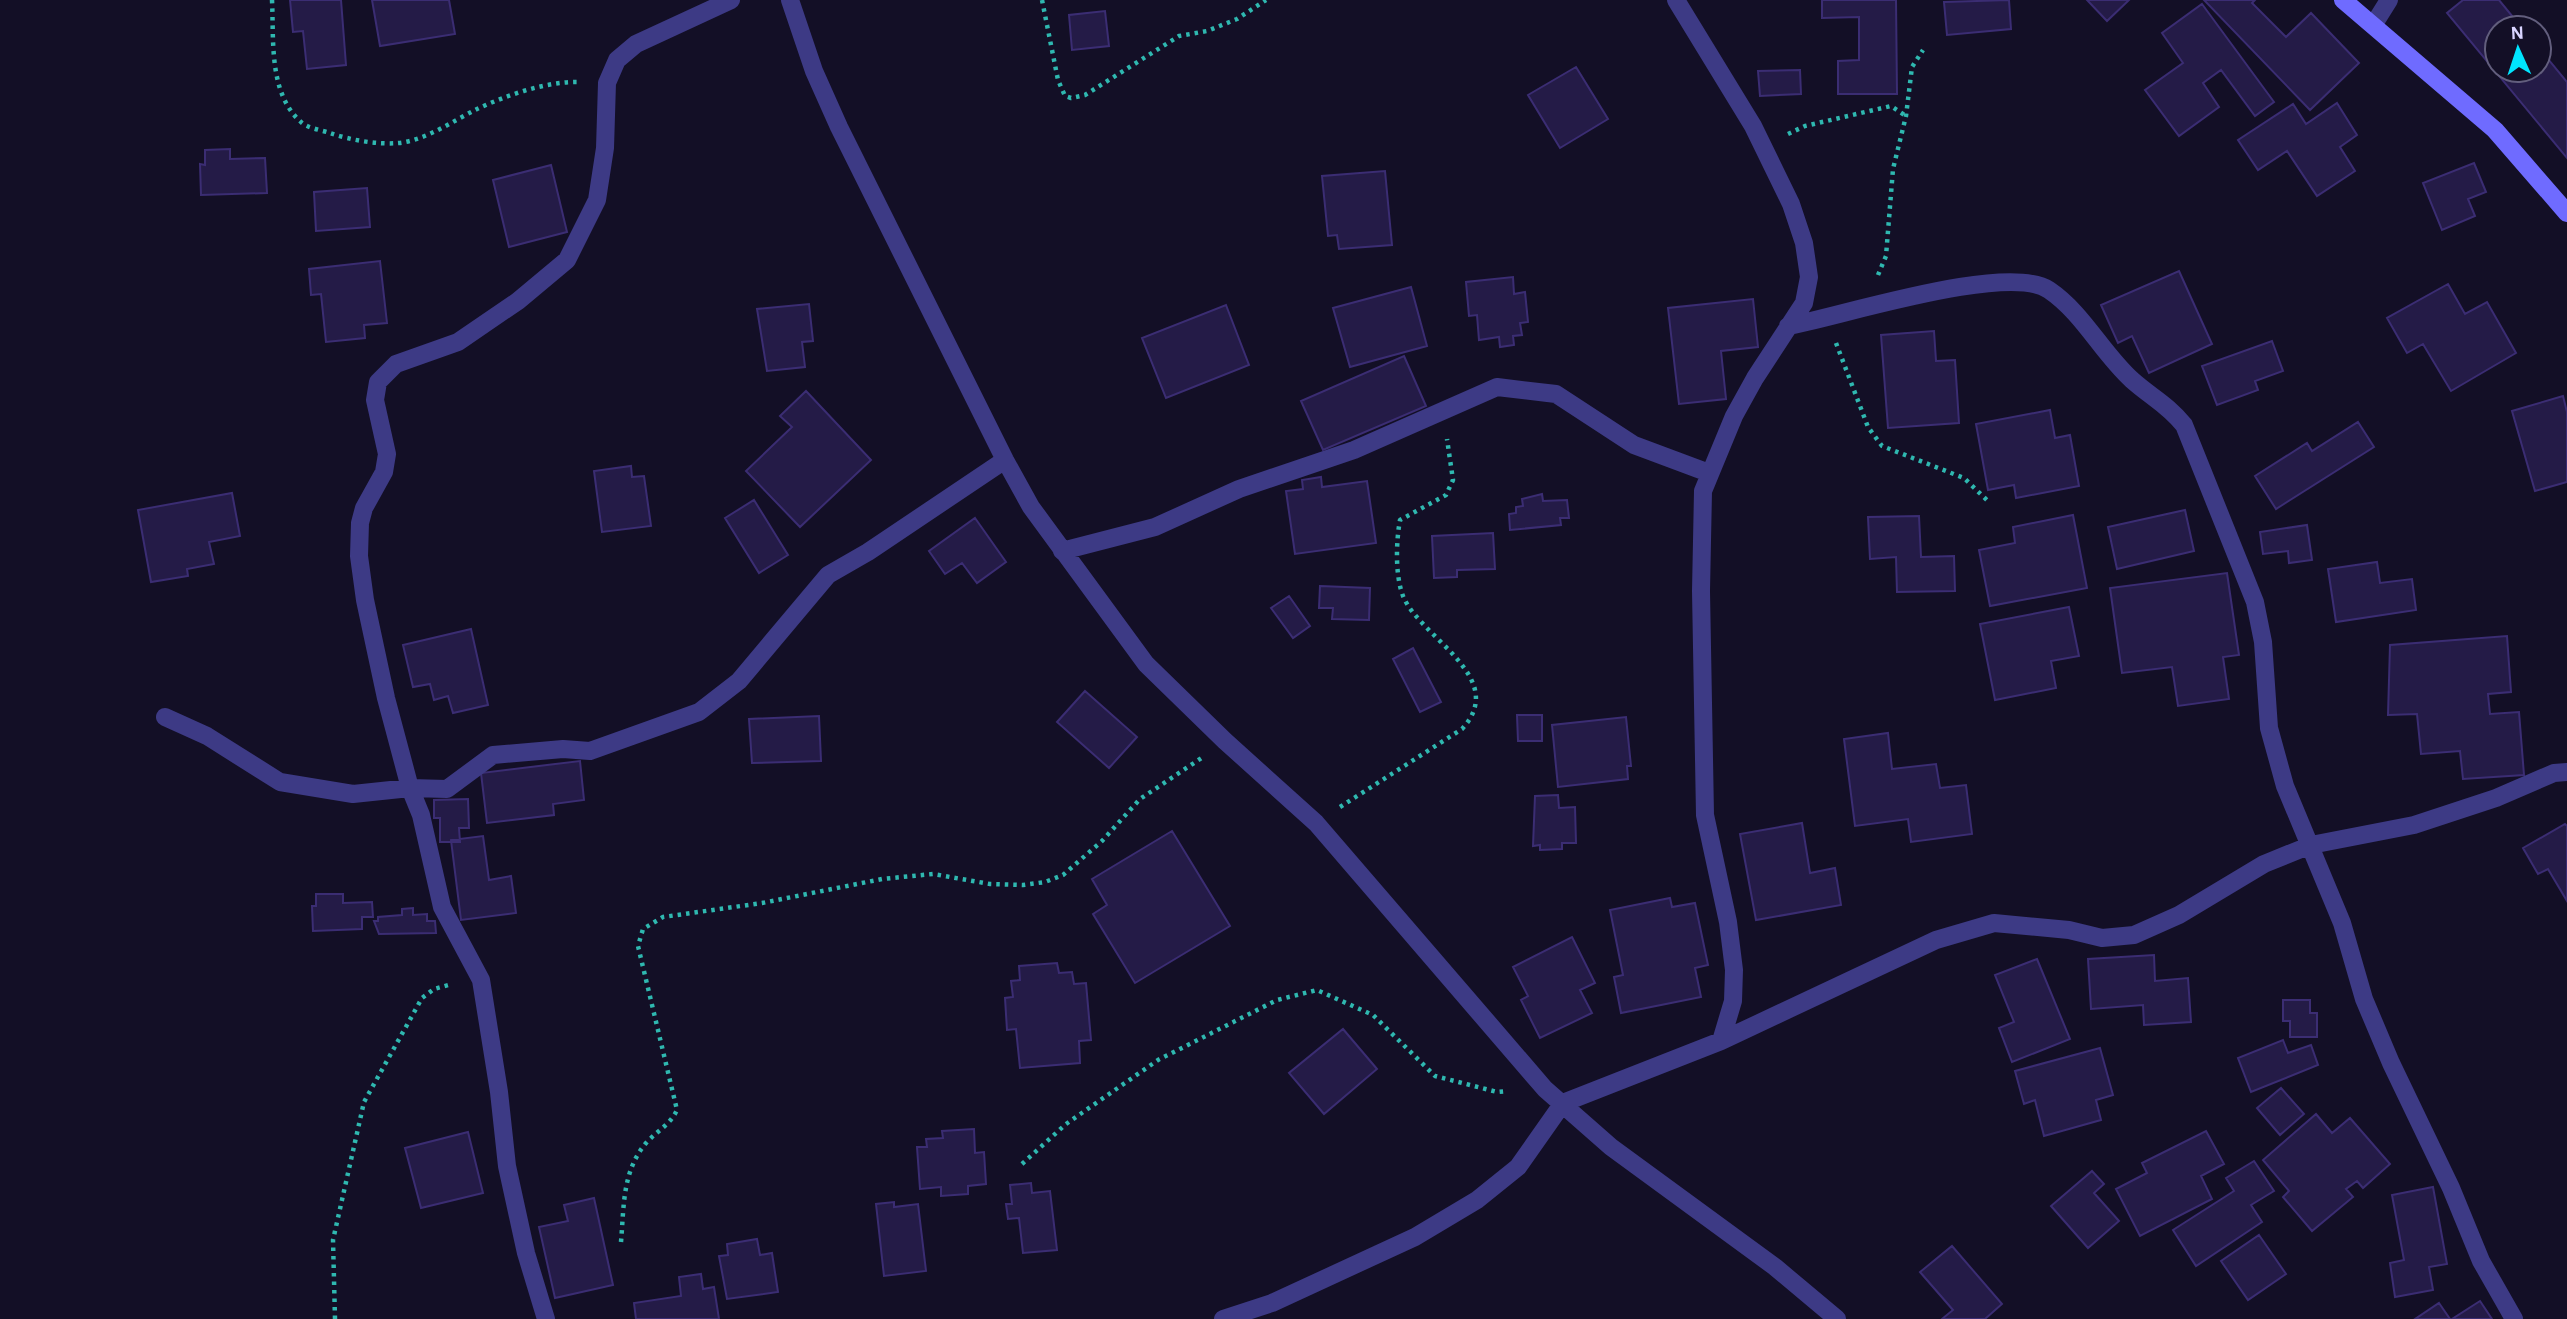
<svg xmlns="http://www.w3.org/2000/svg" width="2567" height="1319" viewBox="0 0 2567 1319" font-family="'Alegreya Sans',sans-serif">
<rect width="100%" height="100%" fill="#130f26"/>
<path fill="#241b47" stroke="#3b2d73" stroke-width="2" d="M 290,0 L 341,0 L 346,65 L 307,69 L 303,31 L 293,32 Z
M 372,0 L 449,0 L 455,34 L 380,46 Z
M 1822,0 L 1896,0 L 1897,94 L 1838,94 L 1838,61 L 1859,60 L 1859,17 L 1822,18 Z
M 2009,0 L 2011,29 L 1947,35 L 1944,2 Z
M 2087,0 L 2129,0 L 2107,21 Z
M 2204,0 L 2255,0 L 2252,3 L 2286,37 L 2311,13 L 2359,63 L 2310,110 Z
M 2463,0 L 2499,0 L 2522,28 L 2497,28 L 2497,70 L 2539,70 L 2539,48 L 2567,82 L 2567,158 L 2447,13 Z
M 2202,4 L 2274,102 L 2255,116 L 2221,70 L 2203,83 L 2219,107 L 2179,136 L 2145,90 L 2183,63 L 2162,33 Z
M 1105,11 L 1109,46 L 1072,50 L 1069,15 Z
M 1576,67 L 1608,119 L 1560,148 L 1528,95 Z
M 1800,70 L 1801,94 L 1760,96 L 1758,71 Z
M 2337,103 L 2357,135 L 2340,147 L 2355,171 L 2317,196 L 2287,151 L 2258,170 L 2238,140 L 2293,104 L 2306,124 Z
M 230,149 L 230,159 L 265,158 L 267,193 L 201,195 L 200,164 L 205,165 L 205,150 Z
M 2474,163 L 2486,192 L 2468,199 L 2475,216 L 2442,230 L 2423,183 Z
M 551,165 L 567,232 L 509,247 L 493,180 Z
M 1385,171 L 1392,245 L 1339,249 L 1337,235 L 1328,236 L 1322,176 Z
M 367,188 L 370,227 L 316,231 L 314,192 Z
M 380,261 L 387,323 L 364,325 L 365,338 L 326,342 L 321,294 L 311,295 L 309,269 Z
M 2179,271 L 2212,344 L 2149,373 L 2132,336 L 2118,343 L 2101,305 Z
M 1513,277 L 1514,294 L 1525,292 L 1528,322 L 1520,323 L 1522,335 L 1513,336 L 1514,345 L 1500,347 L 1499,337 L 1479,340 L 1477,315 L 1469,316 L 1466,282 Z
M 2448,284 L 2465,314 L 2487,302 L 2516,353 L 2451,391 L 2423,344 L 2407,353 L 2387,318 Z
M 1411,287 L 1427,346 L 1350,367 L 1333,308 Z
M 1753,299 L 1758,347 L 1721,351 L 1726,399 L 1679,404 L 1668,308 Z
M 809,304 L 813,341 L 802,342 L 805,367 L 767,371 L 757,309 Z
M 1226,305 L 1249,365 L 1166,398 L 1142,338 Z
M 1934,331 L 1936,361 L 1955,360 L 1959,423 L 1888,428 L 1881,335 Z
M 2272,341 L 2283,371 L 2255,381 L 2258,390 L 2217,405 L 2202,366 Z
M 1404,356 L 1426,406 L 1323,450 L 1301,401 Z
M 806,391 L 871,460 L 800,527 L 746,471 L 792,427 L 780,416 Z
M 2563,396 L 2567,412 L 2567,482 L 2535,491 L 2512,411 Z
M 2050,410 L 2055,438 L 2070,435 L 2079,486 L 2016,498 L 2014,485 L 1988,490 L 1976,424 Z
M 2358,422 L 2374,447 L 2276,509 L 2255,476 L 2307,443 L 2312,451 Z
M 631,466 L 632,477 L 644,476 L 651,526 L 602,532 L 594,471 Z
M 1321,477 L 1322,487 L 1367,481 L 1376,543 L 1295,554 L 1286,491 L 1303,489 L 1302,480 Z
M 232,493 L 240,536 L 209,542 L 214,564 L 187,569 L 188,576 L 151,582 L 138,510 Z
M 1542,494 L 1543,501 L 1567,500 L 1569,518 L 1560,518 L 1561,525 L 1510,530 L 1509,514 L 1516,513 L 1516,507 L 1523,506 L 1522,499 Z
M 754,500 L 788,555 L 759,573 L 725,518 Z
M 2185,510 L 2194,551 L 2117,569 L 2108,527 Z
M 2073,515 L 2087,588 L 1990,606 L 1979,550 L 2015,543 L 2013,527 Z
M 1919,516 L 1921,557 L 1954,556 L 1955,591 L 1897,592 L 1896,557 L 1870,559 L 1868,517 Z
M 975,518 L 1006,562 L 977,583 L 962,563 L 945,574 L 929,551 Z
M 2307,525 L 2312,560 L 2289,563 L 2288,551 L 2263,554 L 2260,532 Z
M 1493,533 L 1495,569 L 1457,570 L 1457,577 L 1434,578 L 1432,536 Z
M 2377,562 L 2380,583 L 2412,579 L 2416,610 L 2336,622 L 2328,569 Z
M 2227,573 L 2239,655 L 2223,657 L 2229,699 L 2178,706 L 2172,667 L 2122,673 L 2110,588 Z
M 1320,586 L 1370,588 L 1369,620 L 1332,619 L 1333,608 L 1319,608 Z
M 1289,596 L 1310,626 L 1293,638 L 1271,608 Z
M 2069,607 L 2079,656 L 2051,661 L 2056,688 L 1995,700 L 1980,624 Z
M 471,629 L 488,705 L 453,713 L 448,696 L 434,700 L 430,684 L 413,687 L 403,645 Z
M 2507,636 L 2511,692 L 2488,694 L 2490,714 L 2519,712 L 2524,775 L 2463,779 L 2460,751 L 2421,754 L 2417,714 L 2388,715 L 2390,645 Z
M 1413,648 L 1441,702 L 1420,712 L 1393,659 Z
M 1085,691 L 1137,737 L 1109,768 L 1057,722 Z
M 1517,715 L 1542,715 L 1542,741 L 1518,741 Z
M 819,716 L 821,761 L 752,763 L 749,719 Z
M 1626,717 L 1631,766 L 1627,766 L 1628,779 L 1558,787 L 1552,725 Z
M 1888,733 L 1892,769 L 1936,764 L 1940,788 L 1966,785 L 1972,834 L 1911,842 L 1908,819 L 1855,826 L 1844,739 Z
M 580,761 L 584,800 L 553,804 L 554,815 L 487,823 L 481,773 Z
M 1558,795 L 1559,808 L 1575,807 L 1576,843 L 1562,843 L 1562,849 L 1540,850 L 1540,845 L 1533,846 L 1535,796 Z
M 468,799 L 469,828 L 459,828 L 460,842 L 440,842 L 440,818 L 434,818 L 434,800 Z
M 1802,823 L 1810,873 L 1835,868 L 1841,905 L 1756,920 L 1740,834 Z
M 2565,824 L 2567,826 L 2567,901 L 2548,869 L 2538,874 L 2523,848 Z
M 1172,831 L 1230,926 L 1135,983 L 1093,914 L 1107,905 L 1092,879 Z
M 483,836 L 489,880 L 511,876 L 516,913 L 461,920 L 451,840 Z
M 316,894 L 343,894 L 343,903 L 372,902 L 373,917 L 362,917 L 362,929 L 313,931 L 312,906 L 316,906 Z
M 1670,898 L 1672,907 L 1695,903 L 1708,965 L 1695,968 L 1701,997 L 1621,1013 L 1614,977 L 1623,975 L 1610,910 Z
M 413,908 L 413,915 L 427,914 L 427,921 L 435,921 L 436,933 L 379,934 L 374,921 L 378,921 L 378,917 L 402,915 L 402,909 Z
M 1572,937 L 1595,983 L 1580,990 L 1592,1013 L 1540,1038 L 1521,1000 L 1528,996 L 1513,967 Z
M 2154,955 L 2155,981 L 2188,978 L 2191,1022 L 2144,1025 L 2143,1005 L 2091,1009 L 2088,959 Z
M 2037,959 L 2070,1039 L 2012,1062 L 1999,1028 L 2014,1022 L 1995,975 Z
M 1057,963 L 1059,973 L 1072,972 L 1074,984 L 1086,983 L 1091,1040 L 1079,1041 L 1080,1063 L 1020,1068 L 1016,1029 L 1007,1030 L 1005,998 L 1013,997 L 1011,981 L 1020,980 L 1019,966 Z
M 2283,1000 L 2310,1000 L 2310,1013 L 2317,1013 L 2317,1037 L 2290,1037 L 2290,1021 L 2283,1021 Z
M 1343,1029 L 1377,1069 L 1324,1114 L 1289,1073 Z
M 2283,1040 L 2288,1053 L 2311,1045 L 2318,1065 L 2251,1092 L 2238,1058 Z
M 2100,1048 L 2113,1095 L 2096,1100 L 2101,1120 L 2044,1136 L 2035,1100 L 2024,1104 L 2015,1071 Z
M 2281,1088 L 2304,1114 L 2280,1135 L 2257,1108 Z
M 2316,1114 L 2332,1133 L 2350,1118 L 2390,1164 L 2363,1188 L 2357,1181 L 2346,1189 L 2353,1197 L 2312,1231 L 2283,1197 L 2289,1191 L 2263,1160 Z
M 974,1129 L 975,1153 L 984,1152 L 986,1184 L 968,1186 L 968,1194 L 941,1196 L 941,1187 L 920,1189 L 917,1147 L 927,1147 L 926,1139 L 943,1138 L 942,1131 Z
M 2206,1131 L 2224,1164 L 2201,1176 L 2212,1199 L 2140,1236 L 2116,1189 L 2147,1173 L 2142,1163 Z
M 468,1132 L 483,1193 L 421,1208 L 405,1148 Z
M 2254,1161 L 2274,1191 L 2251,1205 L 2262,1222 L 2196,1266 L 2173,1230 L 2234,1191 L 2226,1178 Z
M 2092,1171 L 2104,1184 L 2094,1193 L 2119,1221 L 2088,1248 L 2051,1206 Z
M 1031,1183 L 1032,1193 L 1050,1191 L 1057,1250 L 1023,1253 L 1019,1218 L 1008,1219 L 1006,1204 L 1012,1204 L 1010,1185 Z
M 2433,1187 L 2447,1264 L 2429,1267 L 2433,1290 L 2395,1297 L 2390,1263 L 2404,1260 L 2392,1195 Z
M 594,1198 L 613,1285 L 555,1298 L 539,1227 L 568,1221 L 564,1205 Z
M 894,1202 L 894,1207 L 918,1204 L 926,1271 L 884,1276 L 876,1204 Z
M 2259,1235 L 2286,1274 L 2248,1300 L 2221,1261 Z
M 757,1239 L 760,1255 L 772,1253 L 778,1292 L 727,1299 L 719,1256 L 728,1255 L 727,1244 Z
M 1952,1246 L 2002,1304 L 1985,1319 L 1942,1319 L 1953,1310 L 1920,1272 Z
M 701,1274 L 703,1289 L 714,1287 L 719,1319 L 636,1319 L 634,1303 L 681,1296 L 679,1277 Z
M 2480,1301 L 2492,1319 L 2452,1319 Z
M 2439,1303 L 2450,1319 L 2415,1319 Z"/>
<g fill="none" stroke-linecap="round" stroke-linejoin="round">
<path stroke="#2fb8b0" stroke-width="4.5" stroke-dasharray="3.5 5" stroke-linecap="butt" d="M 272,0 C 274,39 268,93 301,122 C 307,128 321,130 330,133 C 350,140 378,145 399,143 C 426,140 453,121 477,109 C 507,95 547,81 580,82
M 1042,0 L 1058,80 L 1065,96 L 1071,98 L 1085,95 L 1179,36 L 1207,31 L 1237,19 L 1266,0
M 1788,134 L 1805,126 L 1891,106 L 1906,116
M 1878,275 L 1886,256 L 1893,169 L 1906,116 L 1912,67 L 1923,50
M 1836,343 L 1868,427 L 1882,446 L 1964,478 L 1990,503
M 1340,807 L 1462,729 C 1510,677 1420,638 1403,596 C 1395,575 1396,542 1400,520 L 1446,495 L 1453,480 L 1447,439
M 1022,1164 L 1066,1124 L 1158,1060 L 1277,1000 L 1317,990 L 1373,1015 L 1435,1076 L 1497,1092 L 1508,1091
M 621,1242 C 624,1207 622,1170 647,1142 C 658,1130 670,1125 677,1110 L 638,946 L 643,929 L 663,917 L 762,903 L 882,879 L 933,874 L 990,884 L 1023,885 L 1045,882 L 1063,875 L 1102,841 L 1140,799 L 1203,757
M 335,1319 L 333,1240 L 364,1102 L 422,998 L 434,989 L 452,984"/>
<path stroke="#3d3a85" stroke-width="18" d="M 790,0 L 814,71 L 839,127 L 1005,460 L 1031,507 L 1146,664 L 1225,741 L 1316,823 L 1545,1089 L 1611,1147 L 1775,1267 L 1837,1319
M 1676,0 L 1753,126 L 1791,204 L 1804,243 L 1809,277 L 1804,303 L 1755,378 L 1734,416 L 1703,491 L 1701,591 L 1705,815 L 1728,922 L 1734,970 L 1733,1001 L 1721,1041
M 2374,24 L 2389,0
M 1788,326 C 1839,317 2007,262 2049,290 C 2083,313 2102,353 2132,380 C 2151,397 2167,404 2184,425 L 2255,602 L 2263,642 L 2269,728 L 2285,786 L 2342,923 L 2364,999 L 2391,1063 L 2451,1188 L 2481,1261 L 2514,1319
M 1062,551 L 1155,527 L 1239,489 L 1354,450 L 1497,387 L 1556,394 L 1634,445 L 1709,473
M 165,717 L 207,736 L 280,782 L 353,794 L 410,788 L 447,789 L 493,755 L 563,749 L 590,751 L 699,712 L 739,681 L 828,575 L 868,552 L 1005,460
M 546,1319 L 526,1253 L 507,1166 L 499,1092 L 481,980 L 442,907 L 421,815 L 410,788 L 386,698 L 365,600 L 359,556 L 360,523 L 364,508 L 384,472 L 387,454 L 375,400 L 378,382 L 396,364 L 458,342 L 518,301 L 567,260 L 597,200 L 605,148 L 607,83 L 617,60 L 636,44 L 731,0
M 1223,1319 L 1272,1303 L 1415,1237 L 1477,1200 L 1518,1167 L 1563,1103 L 1721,1041 L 1936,940 L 1994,923 L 2069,930 L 2102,938 L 2134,935 L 2179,915 L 2264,864 L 2311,845 L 2414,825 L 2496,798 L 2554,773 L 2567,772"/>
<path stroke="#6f6bff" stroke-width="18" d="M 2343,0 L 2495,130 L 2567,213"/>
</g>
<g transform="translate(2518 49) rotate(357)"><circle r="33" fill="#130f26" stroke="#625e7d" stroke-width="2"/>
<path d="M0-5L12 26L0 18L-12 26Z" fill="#00e5ff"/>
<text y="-10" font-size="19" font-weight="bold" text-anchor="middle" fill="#d9d4ff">N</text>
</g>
</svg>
